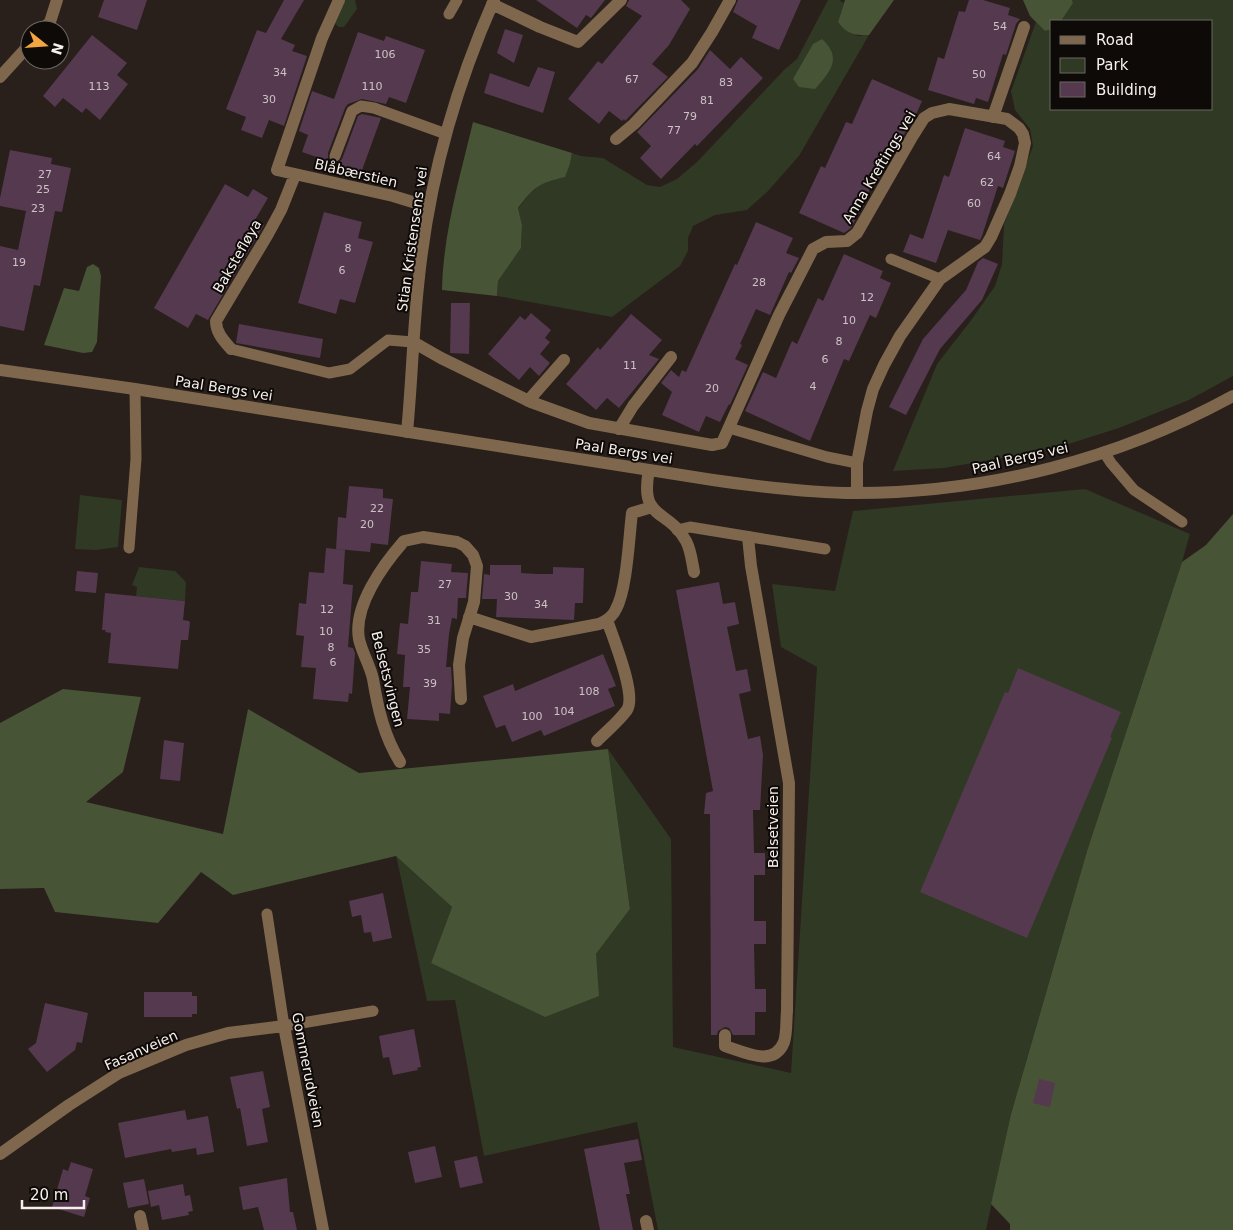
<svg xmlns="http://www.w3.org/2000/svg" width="1233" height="1230" viewBox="0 0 1233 1230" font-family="'DejaVu Sans',sans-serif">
<rect width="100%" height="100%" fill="#291f1b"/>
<path fill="#303923" d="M 344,0 L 355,0 L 357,9 L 344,27 L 339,27 L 332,22 Z
M 828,0 L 839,0 L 844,3 L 838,22 L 858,36 L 869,35 L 799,156 L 768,191 L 747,210 L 715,215 L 693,226 L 688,238 L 688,251 L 680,266 L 612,317 L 497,296 L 498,281 L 521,248 L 522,225 L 518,209 C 534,187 539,183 565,176 L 570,164 L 572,153 L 581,156 L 603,158 L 647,185 L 660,187 L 677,179 L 697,162 L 784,70 L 797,59 Z
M 1072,0 L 1233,0 L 1233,376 L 1189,400 L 1119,428 L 1059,447 L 1024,454 L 944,468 L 893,471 L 937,364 L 972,319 L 995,286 L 1002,264 L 1004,224 L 1033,146 L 1030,129 L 1015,110 L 1011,91 L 1036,22 L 1045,31 L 1052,29 L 1052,109 L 1212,109 L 1212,21 L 1061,21 L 1073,3 Z
M 1085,489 L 1190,534 L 1182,562 L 1087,851 L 1011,1114 L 986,1230 L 658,1230 L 637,1122 L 484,1156 L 455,1000 L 427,1001 L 396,855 L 452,907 L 431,963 L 596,954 L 630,909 L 608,749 L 671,839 L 673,1047 L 791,1073 L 817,667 L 781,647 L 772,584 L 835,591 L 853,511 Z
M 80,495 L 122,500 L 118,547 L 96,550 L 75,549 Z
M 139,567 L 175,571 L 186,582 L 185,601 L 136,596 L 137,587 L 132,585 Z"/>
<path fill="#475436" d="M 845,0 L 894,0 L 869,35 C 855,36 847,34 838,22 Z
M 1023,0 L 1072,0 L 1073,3 L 1061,21 L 1052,21 L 1052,29 L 1045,31 L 1030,16 Z
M 822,39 C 843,58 830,72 815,89 L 799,87 L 793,79 L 813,44 Z
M 473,122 L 572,153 L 570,164 L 565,177 C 539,183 534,187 518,208 L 522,225 L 521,248 L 498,281 L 497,296 L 442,290 C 443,233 460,177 473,122 Z
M 93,264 L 99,268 L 101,276 L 97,342 L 92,352 L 83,353 L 44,345 L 64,288 L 79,291 L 87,267 Z
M 1233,514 L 1233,1230 L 1010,1230 L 1010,1224 L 991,1204 L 1011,1114 L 1087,851 L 1182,562 L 1206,545 Z
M 63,689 L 141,697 L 123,772 L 86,802 L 223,834 L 248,709 L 359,773 L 608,749 L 630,909 L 596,954 L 599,996 L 545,1017 L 431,963 L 452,907 L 396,856 L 233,895 L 201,872 L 158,923 L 55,912 L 44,888 L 0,889 L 0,723 Z"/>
<path fill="#54394f" d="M 104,0 L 147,0 L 137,30 L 98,17 Z
M 284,0 L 304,0 L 281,39 L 295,45 L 292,51 L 307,56 L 284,126 L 269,120 L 262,138 L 241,130 L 246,117 L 226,109 L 257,30 L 266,33 Z
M 536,0 L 605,0 L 591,18 L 586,15 L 577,28 Z
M 629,0 L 681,0 L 690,9 L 669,45 L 652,64 L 668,77 L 625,121 L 624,119 L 622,121 L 609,111 L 599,124 L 568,99 L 598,61 L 602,64 L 642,16 L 626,6 Z
M 738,0 L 801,0 L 779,50 L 752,38 L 757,26 L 733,12 Z
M 969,0 L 983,0 L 1010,8 L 1008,15 L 1020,19 L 1016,24 L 1006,55 L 1003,54 L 988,102 L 976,98 L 974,104 L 928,90 L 938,57 L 944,59 L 959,11 L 965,12 Z
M 505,29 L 523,35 L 514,63 L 497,53 Z
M 358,32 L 384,41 L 386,36 L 425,50 L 406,103 L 389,97 L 386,104 L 362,99 L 348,104 L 345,108 L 328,153 L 328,158 L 331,162 L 302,152 L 308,135 L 299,131 L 312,91 L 334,99 Z
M 92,35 L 127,63 L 117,75 L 128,84 L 100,120 L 86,108 L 82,113 L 63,98 L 55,107 L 43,96 Z
M 710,50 L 730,69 L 741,57 L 763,78 L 697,146 L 695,144 L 661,179 L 640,158 L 651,146 L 637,132 L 698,69 Z
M 538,67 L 555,72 L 543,113 L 484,93 L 490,73 L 529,87 Z
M 872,79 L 922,101 L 915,117 L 900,141 L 898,140 L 891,157 L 875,185 L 872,184 L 863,206 L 851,228 L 844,233 L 799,213 L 821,166 L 825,168 L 846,122 L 852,124 Z
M 362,114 L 381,118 L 361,173 L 334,163 L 339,162 L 342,159 L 358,116 Z
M 965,128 L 1005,141 L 1003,147 L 1015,151 L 1003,188 L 998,186 L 982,236 L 980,240 L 948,230 L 936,263 L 903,252 L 910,234 L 923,239 L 944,175 L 949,177 Z
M 10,150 L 52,158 L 51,164 L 71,168 L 62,212 L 55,211 L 40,286 L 34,285 L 24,331 L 0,326 L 0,246 L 18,250 L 26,211 L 0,206 L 0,198 Z
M 225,184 L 248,197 L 253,189 L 268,198 L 255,220 L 264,225 L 208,320 L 196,314 L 188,328 L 154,308 Z
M 324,212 L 362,222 L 358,238 L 373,242 L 355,303 L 340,299 L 336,314 L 298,303 Z
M 756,222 L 793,238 L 786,253 L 799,258 L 791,273 L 789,272 L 770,315 L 756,309 L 740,344 L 742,345 L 735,359 L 748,365 L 730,405 L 729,404 L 720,422 L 706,416 L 699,432 L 662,415 L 672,392 L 661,383 L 671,370 L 679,377 L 682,370 L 686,372 L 735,264 L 737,265 Z
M 844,254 L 883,271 L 880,278 L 891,283 L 876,318 L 870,315 L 849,361 L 844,359 L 810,441 L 745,411 L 763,372 L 776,378 L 792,341 L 797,344 L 818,298 L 823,301 Z
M 983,258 L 998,264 L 982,300 L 940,349 L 906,415 L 889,407 L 923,339 L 966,290 L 978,262 Z
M 451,303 L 470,303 L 469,354 L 450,353 Z
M 531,313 L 551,330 L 545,338 L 550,342 L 540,354 L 550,363 L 539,376 L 530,367 L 519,380 L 488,354 L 520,316 L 525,320 Z
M 631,314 L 662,340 L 649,355 L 659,359 L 619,408 L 607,398 L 596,410 L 566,384 L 598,347 L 600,350 Z
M 239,324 L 323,339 L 320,358 L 236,343 Z
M 349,486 L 383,489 L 383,498 L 393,499 L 388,545 L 371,543 L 370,552 L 336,549 L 338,517 L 346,518 Z
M 326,548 L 345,550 L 343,584 L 353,585 L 348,647 L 353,648 L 355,653 L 352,694 L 349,693 L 348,702 L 313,699 L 316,668 L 301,667 L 304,636 L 296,635 L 299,603 L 306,604 L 309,572 L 324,573 Z
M 421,561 L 452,564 L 451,572 L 468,573 L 466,598 L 458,598 L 457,619 L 452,618 L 449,634 L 446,667 L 451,667 L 452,685 L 450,714 L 439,713 L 439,721 L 407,719 L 410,687 L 403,687 L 405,655 L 397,654 L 400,623 L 408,624 L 411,592 L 418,592 Z
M 490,565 L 521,565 L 521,573 L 537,574 L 553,574 L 553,567 L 584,568 L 583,603 L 575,603 L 574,620 L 496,617 L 497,599 L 482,599 L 484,574 L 490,575 Z
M 77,571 L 98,573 L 96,593 L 75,591 Z
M 719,582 L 723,604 L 735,602 L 739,624 L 727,627 L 736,671 L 747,669 L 751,691 L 739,694 L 748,739 L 760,736 L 763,755 L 760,810 L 753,810 L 754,853 L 765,853 L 765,875 L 754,875 L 754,921 L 766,921 L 766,944 L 754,944 L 755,989 L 766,989 L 766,1012 L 755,1012 L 755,1035 L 733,1035 L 729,1028 L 725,1027 L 718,1031 L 717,1035 L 711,1035 L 710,814 L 704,814 L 706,793 L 713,791 L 676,590 Z
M 105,593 L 185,601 L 183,620 L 189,621 L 190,623 L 188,640 L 181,640 L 178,669 L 108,663 L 111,633 L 105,632 L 106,630 L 102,630 Z
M 603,654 L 616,686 L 608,689 L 615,706 L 544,736 L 541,730 L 512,742 L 505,725 L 496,728 L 483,696 L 513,684 L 515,691 Z
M 1018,668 L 1121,712 L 1110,737 L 1112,738 L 1027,938 L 920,892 L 1005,692 L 1008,693 Z
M 164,740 L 184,743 L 180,781 L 160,779 Z
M 383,893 L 392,938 L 373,942 L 371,932 L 364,933 L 361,915 L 352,917 L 349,901 Z
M 144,992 L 192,992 L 192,996 L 197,996 L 197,1014 L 192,1014 L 192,1017 L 144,1017 Z
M 45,1003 L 88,1013 L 82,1043 L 77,1042 L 75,1050 L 47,1072 L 28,1049 L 36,1043 Z
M 414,1029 L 421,1067 L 417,1068 L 418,1070 L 393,1075 L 389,1057 L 383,1058 L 379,1036 Z
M 263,1071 L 270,1107 L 262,1109 L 268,1142 L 247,1146 L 240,1108 L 237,1109 L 230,1077 Z
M 1039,1079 L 1055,1083 L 1050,1107 L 1033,1103 Z
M 185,1110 L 187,1120 L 208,1116 L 214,1152 L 197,1155 L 196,1148 L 172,1152 L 171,1149 L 125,1158 L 118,1123 Z
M 638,1139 L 642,1160 L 624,1163 L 630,1194 L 626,1194 L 633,1230 L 600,1230 L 584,1149 Z
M 435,1146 L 442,1177 L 415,1183 L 408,1152 Z
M 477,1156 L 483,1183 L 460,1188 L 454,1161 Z
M 71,1162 L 93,1169 L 85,1196 L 90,1198 L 84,1217 L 52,1207 L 63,1169 L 68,1171 Z
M 287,1178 L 290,1212 L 293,1212 L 297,1230 L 264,1230 L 258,1207 L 243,1210 L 239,1187 Z
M 144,1179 L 149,1204 L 128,1208 L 123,1183 Z
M 183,1184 L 185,1196 L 190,1195 L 193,1211 L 188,1212 L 189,1215 L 162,1220 L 159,1205 L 151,1207 L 148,1191 Z"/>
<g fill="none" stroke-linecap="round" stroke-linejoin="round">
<path stroke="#7e674c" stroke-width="11" d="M 449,14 L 457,0
M 335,156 L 352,111 L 361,106 L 374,108 L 446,134
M 891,259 L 940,279
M 231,349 L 329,373 L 350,369 L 388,340 L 413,342
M 729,428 L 827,457 L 857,463
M 1104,452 L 1111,463 L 1134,490 L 1182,522
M 677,530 L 690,527 L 825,549
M 129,548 L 136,459 L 135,389
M 267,914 L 284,1026 L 373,1011"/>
<path stroke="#7e674c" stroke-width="12" d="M 339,0 L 322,38 L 277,170 L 393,196 L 429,207
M 492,4 L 540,27 L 578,42 L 621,0
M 42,30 L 50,22 L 57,0
M 0,77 L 30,44
M 993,117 L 1024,27
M 616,139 L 634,124 L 692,63 L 712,32 L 730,0
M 413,342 L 441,358 L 531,402 L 589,423 L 712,445 L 722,443 L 779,315 L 813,249 L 826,242 L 847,241 L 857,233 L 912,137 L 924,118 L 932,113 L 949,109 L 1007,119 L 1019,128 L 1023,134 L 1025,143 L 1020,166 L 1010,194 L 991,237 L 985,247 L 940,279 L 900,336 L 884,365 L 873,389 L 867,411 L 857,463 L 857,493
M 231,349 C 224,341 216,333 216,321 L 268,234 L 281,210 L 295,175
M 528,401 L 564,360
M 619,429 L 633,406 L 671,357
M 407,432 C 412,381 413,329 419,277 C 429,182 455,88 494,0
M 649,470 C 639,521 668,508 686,541 C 691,550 692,562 694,572
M 469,617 L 531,637 L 599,624 C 606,621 613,617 616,609 C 627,589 629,537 632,513 L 652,507
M 597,741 C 607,731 619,721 627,710 C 637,695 613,638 607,620
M 400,762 C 384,736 378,709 373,679 C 370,665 362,653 359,639 C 353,606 383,565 404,541 L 423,537 L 457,542 L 465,546 L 473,555 L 477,566 L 474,602 L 463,638 L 459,665 L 461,699
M 725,1035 L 725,1046 C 744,1052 774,1068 784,1042 C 787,1033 786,1021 787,1011 L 789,783 L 751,566 L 748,537
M 0,1154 L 69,1105 L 119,1073 L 186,1045 L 228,1033 L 284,1026 L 323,1230
M 140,1216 L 143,1230
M 646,1221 L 648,1230"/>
<path stroke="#7e674c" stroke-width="12" d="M 0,370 L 135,389 L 713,480 C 761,487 808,493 856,493 C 988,493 1118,459 1233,396"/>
</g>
<g text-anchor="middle" stroke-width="4" stroke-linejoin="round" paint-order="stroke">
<g font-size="11" fill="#cec2c5">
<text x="1000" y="30">54</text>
<text x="385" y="58">106</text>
<text x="280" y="76">34</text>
<text x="979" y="78">50</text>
<text x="632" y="83">67</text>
<text x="726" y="86">83</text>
<text x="99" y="90">113</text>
<text x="372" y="90">110</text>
<text x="269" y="103">30</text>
<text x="707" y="104">81</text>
<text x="690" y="120">79</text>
<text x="674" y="134">77</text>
<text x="994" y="160">64</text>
<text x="45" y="178">27</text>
<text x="987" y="186">62</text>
<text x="43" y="193">25</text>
<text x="974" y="207">60</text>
<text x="38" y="212">23</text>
<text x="348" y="252">8</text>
<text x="19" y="266">19</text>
<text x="342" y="274">6</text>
<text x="759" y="286">28</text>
<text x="867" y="301">12</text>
<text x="849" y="324">10</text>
<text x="839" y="345">8</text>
<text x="825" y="363">6</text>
<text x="630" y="369">11</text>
<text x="813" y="390">4</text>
<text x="712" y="392">20</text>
<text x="377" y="512">22</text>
<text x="367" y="528">20</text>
<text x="445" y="588">27</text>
<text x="511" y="600">30</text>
<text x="541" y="608">34</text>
<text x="327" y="613">12</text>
<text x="434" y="624">31</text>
<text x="326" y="635">10</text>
<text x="331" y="651">8</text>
<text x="424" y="653">35</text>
<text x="333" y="666">6</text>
<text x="430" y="687">39</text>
<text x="589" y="695">108</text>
<text x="564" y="715">104</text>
<text x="532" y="720">100</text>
</g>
<g font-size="14" fill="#f6efec" stroke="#0e0a08">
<text transform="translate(879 167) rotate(-59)" y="5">Anna Kreftings vei</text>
<text transform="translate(356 173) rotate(13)" y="5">Blåbærstien</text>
<text transform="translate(412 239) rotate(-82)" y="5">Stian Kristensens vei</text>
<text transform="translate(237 256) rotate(-60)" y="5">Bakstefløya</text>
<text transform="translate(224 388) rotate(9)" y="5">Paal Bergs vei</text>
<text transform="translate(624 451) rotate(9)" y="5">Paal Bergs vei</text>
<text transform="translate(1020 458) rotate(-13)" y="5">Paal Bergs vei</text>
<text transform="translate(388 679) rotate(76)" y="5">Belsetsvingen</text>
<text transform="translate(773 827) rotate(-90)" y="5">Belsetveien</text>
<text transform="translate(141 1050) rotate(-24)" y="5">Fasanveien</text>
<text transform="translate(308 1070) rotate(79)" y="5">Gommerudveien</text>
</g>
</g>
<rect x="1050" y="20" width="162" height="90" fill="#0e0a08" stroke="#6b6663"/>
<rect x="1060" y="36" width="25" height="8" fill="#7e674c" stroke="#6b6663"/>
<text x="1096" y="45" font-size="15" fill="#f6efec">Road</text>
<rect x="1060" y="58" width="25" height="15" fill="#303923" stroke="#6b6663"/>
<text x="1096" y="70" font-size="15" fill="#f6efec">Park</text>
<rect x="1060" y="82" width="25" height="15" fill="#54394f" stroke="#6b6663"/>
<text x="1096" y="95" font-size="15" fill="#f6efec">Building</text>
<g transform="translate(45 45) rotate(107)"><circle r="24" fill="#0e0a08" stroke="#6b6663"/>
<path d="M0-4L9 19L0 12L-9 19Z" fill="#f2a540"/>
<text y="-8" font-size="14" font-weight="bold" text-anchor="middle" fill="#f6efec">N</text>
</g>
<path d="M22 1200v8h62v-8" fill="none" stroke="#f6efec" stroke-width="2.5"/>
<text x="30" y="1200" font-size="15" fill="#f6efec" stroke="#0e0a08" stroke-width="4" paint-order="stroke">20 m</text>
</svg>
